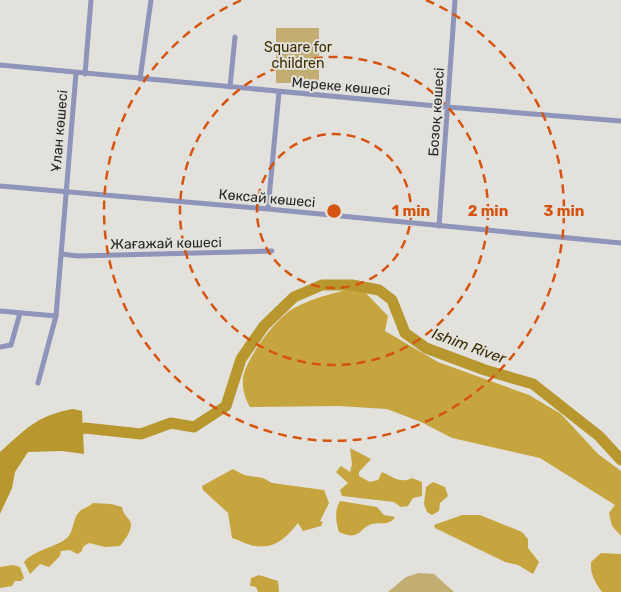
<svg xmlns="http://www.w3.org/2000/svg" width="621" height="592" viewBox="0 0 621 592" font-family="Rubik,sans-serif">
<rect width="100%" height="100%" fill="#e2e1dc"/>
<path fill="#c2ae73" d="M 276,28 L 319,28 L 319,83 L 276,83 Z
M 419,573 L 434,574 L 454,592 L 388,592 L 406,577 Z"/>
<path fill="#c6a53f" d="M 360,287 L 388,316 L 385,331 L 438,362 L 529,395 L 561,414 L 598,454 L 621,471 L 621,536 L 612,526 L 609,513 L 615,505 L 540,458 L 452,438 L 421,422 L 387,409 L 339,406 L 250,407 C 245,398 242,389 243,378 C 246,358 276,318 294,308 C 315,297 337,292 360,287 Z
M 350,448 L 371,459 L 359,472 L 359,476 L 370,482 L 378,480 L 382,472 C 393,477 401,484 412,478 L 422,482 L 422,496 L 413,498 L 408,506 L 401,507 L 394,502 L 342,496 L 340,490 L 348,483 L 336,472 L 341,466 L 350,472 L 352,464 Z
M 233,469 L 244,475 L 263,478 L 272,483 L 324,490 L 329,503 L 320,521 L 323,522 L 321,526 L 303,531 L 298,523 C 286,538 275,549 255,546 C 247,545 240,540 232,538 L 228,513 L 203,490 L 202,486 Z
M 433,482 L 445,487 L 448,496 L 440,503 L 439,511 L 432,515 L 427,512 L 424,504 L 426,487 Z
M 340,501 L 377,507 L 384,515 L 395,517 C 390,526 381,522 372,524 C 360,527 360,542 339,532 C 336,522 334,511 340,501 Z
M 93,503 L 111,504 L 122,507 C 123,514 126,515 130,521 C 134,528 125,540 120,546 L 105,547 L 89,543 L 84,546 L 81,552 L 77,554 L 70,550 L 61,551 L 60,556 L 49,567 L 40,564 L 30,574 L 24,562 C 35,549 58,547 68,537 C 74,530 73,517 80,511 C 83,508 89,507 93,503 Z
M 462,515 L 480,515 L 522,532 L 528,539 L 528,548 L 539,562 L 533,574 L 518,565 L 505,562 L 435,528 L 434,525 Z
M 601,553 L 621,554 L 621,592 L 602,592 C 595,583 590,573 591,562 Z
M 13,565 L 20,567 L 24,578 L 21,581 L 15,581 L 12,586 L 0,588 L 0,567 Z
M 259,575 L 278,581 L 279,592 L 258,592 L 256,587 L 250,586 L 251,578 Z"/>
<path fill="#b7972e" d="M 73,409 L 82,411 L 84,454 L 62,451 L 28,452 L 15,472 L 12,488 L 0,514 L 0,452 C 27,428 36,416 73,409 Z"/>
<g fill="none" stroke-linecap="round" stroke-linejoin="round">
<path stroke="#b7972e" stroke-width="11" d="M 68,433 L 85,428 L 141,434 L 171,423 L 194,427 L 226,406 L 241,359 L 264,326 L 294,297 L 322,285 L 352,285 L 379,290 L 392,300 L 405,333 L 426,348 L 485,370 L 533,384 L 599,436 L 621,460"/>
<path stroke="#8e94ba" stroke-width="5" d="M 0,65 L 447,107 L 621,121
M 85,74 L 91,0
M 140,79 L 151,0
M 230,87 L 235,37
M 0,186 L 268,209 L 621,243
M 268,209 L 279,92
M 439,226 L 455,0
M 61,254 L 78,256 L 272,251
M 0,311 L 56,316 L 76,73
M 0,347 L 11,345 L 20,313
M 38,383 L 56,316"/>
</g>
<g fill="none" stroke="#d5540f" stroke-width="2.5" stroke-dasharray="9 6">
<circle cx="334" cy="211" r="77"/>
<circle cx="334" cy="211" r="154"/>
<path d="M426 0A230 230 0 1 1 242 0"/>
</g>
<g text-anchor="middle" stroke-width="4" stroke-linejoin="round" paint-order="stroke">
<g font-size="14" fill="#3c2e01" stroke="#e2e1dc">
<text x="298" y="52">Square for<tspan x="298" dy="16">children</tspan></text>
</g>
<g font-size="14" fill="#282726" stroke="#e2e1dc">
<text transform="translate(341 86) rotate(5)" y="5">Мереке көшесі</text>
<text transform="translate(436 112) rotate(-86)" y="5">Бозоқ көшесі</text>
<text transform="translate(59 131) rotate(-85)" y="5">Ұлан көшесі</text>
<text transform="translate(267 198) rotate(5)" y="5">Көксай көшесі</text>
<text transform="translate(166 243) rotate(-1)" y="5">Жағажай көшесі</text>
</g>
<g font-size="15" font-style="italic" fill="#362900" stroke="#e2e1dc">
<text transform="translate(469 346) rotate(20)" y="5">Ishim River</text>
</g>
</g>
<circle cx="334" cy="211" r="8" fill="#d5540f" stroke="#e2e1dc" stroke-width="2.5"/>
<g font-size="15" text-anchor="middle" font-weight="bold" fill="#d5540f" stroke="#e2e1dc" stroke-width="4" stroke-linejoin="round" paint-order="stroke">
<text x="411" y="216">1 min</text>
<text x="488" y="216">2 min</text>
<text x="564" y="216">3 min</text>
</g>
</svg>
